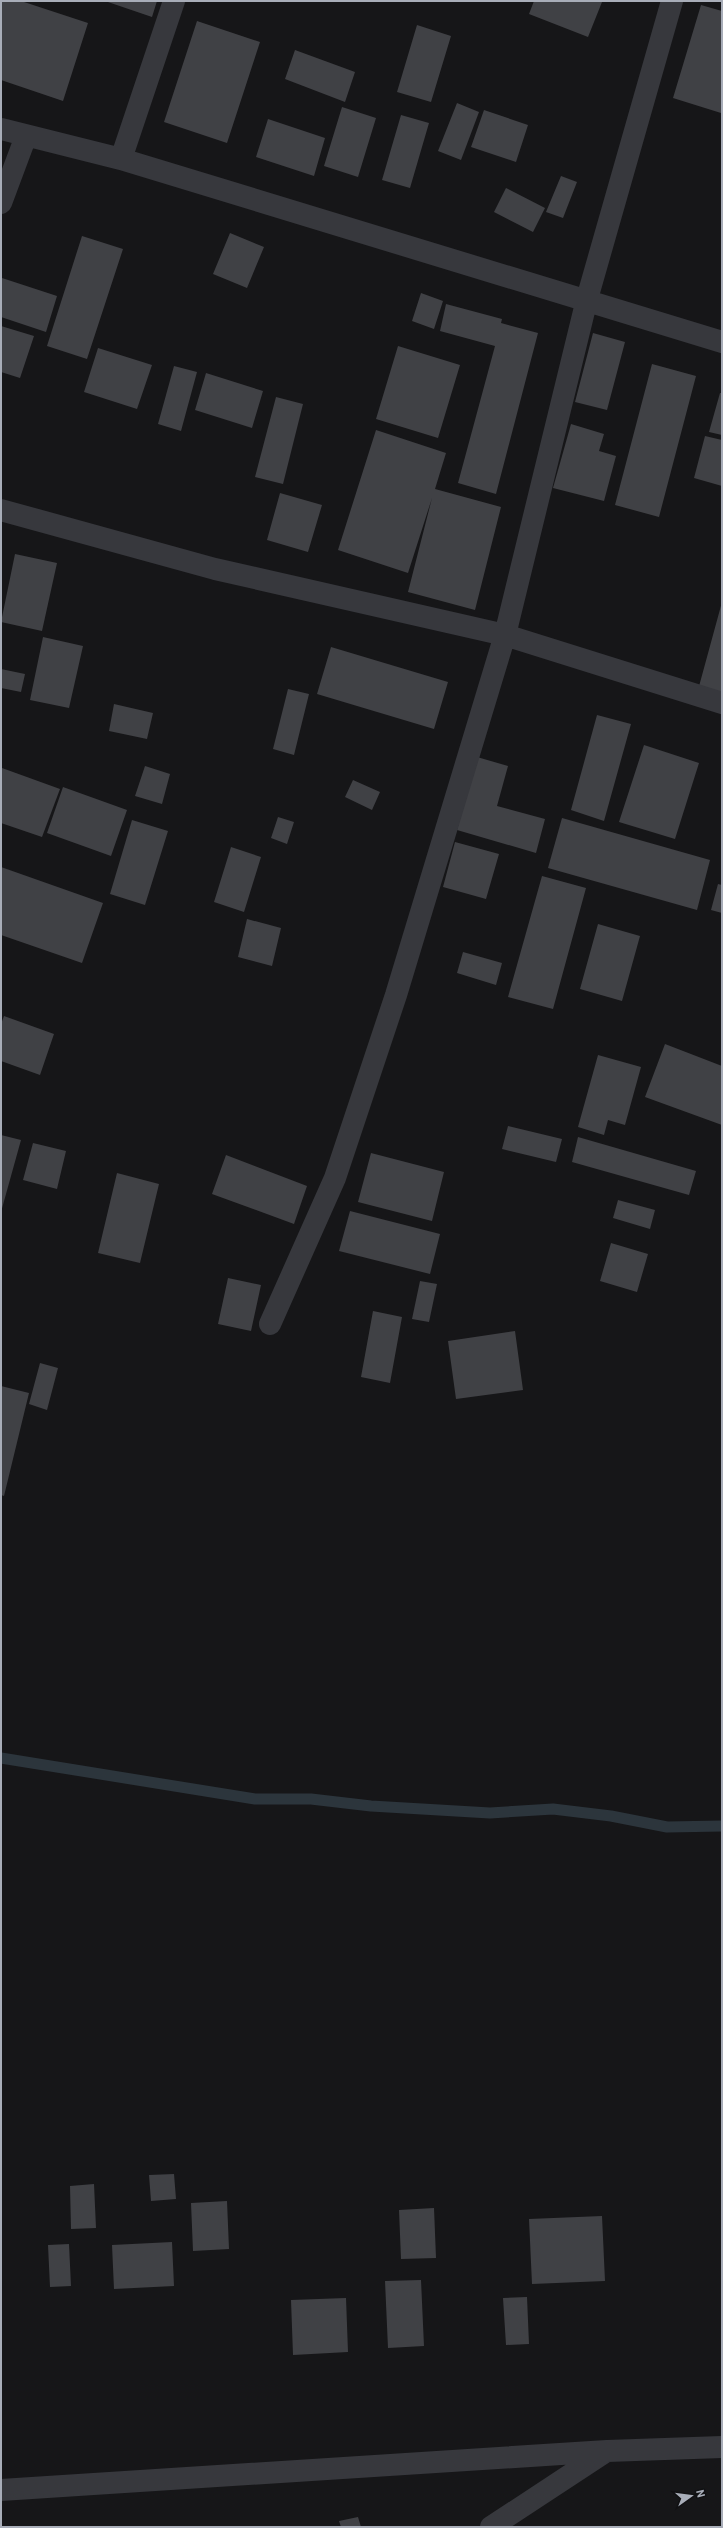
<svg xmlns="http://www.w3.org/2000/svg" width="723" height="2528" viewBox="0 0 723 2528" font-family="Barlow,sans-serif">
<rect width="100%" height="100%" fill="#161618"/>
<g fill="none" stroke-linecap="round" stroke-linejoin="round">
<path stroke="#2c353c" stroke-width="11" d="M 1,1758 L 255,1799 L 311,1799 L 371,1806 L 490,1813 L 553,1809 L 611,1816 L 667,1827 L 722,1826"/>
</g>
<path fill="#404145" d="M 1,1 L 21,1 L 88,23 L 63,101 L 1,80 Z
M 105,1 L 157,1 L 152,17 Z
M 534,1 L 601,1 L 602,2 L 588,37 L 529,14 Z
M 701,5 L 722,11 L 721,113 L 673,98 Z
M 197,21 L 260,42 L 227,143 L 164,122 Z
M 417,25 L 451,36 L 431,102 L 397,92 Z
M 295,50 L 355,72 L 345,102 L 285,79 Z
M 457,103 L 479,112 L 461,160 L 438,151 Z
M 342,107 L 376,118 L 358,177 L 324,166 Z
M 484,110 L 528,125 L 516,162 L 471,147 Z
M 401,115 L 429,123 L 410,188 L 382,180 Z
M 268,119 L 325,138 L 314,176 L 256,157 Z
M 561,176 L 577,182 L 563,218 L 546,212 Z
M 506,188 L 545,208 L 533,232 L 494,212 Z
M 230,233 L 264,247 L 247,288 L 213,274 Z
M 82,236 L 123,249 L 87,359 L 47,346 Z
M 2,278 L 57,296 L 46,332 L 1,317 Z
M 421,293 L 443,301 L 434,329 L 412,321 Z
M 446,304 L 502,319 L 501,323 L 538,333 L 496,494 L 458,483 L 495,346 L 440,331 Z
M 1,326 L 34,336 L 20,378 L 1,372 Z
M 593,333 L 625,342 L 607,410 L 575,402 Z
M 398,346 L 460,365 L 438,438 L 376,419 Z
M 98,348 L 152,365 L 137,409 L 84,392 Z
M 652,364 L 696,376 L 659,517 L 615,505 Z
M 174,366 L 197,372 L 181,431 L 158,424 Z
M 206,373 L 263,391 L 252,428 L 195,410 Z
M 720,393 L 722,393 L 722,435 L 709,432 Z
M 276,397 L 303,404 L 283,484 L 255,477 Z
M 571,424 L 604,434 L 599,451 L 616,456 L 604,501 L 553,488 Z
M 376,430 L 446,453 L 435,489 L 501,507 L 475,610 L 408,592 L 432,498 L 408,573 L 338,550 Z
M 705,436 L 722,440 L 722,486 L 694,478 Z
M 280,493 L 322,505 L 308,552 L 267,540 Z
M 15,554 L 57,563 L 42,631 L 1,622 Z
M 722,602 L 722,696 L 698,690 Z
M 43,637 L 83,646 L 69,708 L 30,700 Z
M 331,647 L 448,682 L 434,729 L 317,694 Z
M 1,669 L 25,674 L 21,692 L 1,688 Z
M 288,689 L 309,694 L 294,755 L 273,749 Z
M 114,704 L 153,713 L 147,739 L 109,731 Z
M 597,715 L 631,724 L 604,821 L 571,810 Z
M 644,745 L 699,763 L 675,839 L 619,822 Z
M 477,757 L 508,766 L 497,806 L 545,819 L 536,853 L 457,830 Z
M 145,766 L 170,774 L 162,804 L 135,796 Z
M 2,768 L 60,789 L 42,837 L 1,823 Z
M 353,780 L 380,792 L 372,810 L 345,797 Z
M 63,787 L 127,810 L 111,856 L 47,833 Z
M 278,817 L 294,822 L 287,844 L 271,838 Z
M 562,818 L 710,860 L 697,910 L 548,868 Z
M 132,820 L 168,831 L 145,905 L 110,894 Z
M 455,842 L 499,854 L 486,899 L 443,887 Z
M 231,847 L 261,857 L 244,912 L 214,902 Z
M 1,867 L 103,903 L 82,963 L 1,935 Z
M 542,876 L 586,888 L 553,1009 L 508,997 Z
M 718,884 L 722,885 L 722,913 L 711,910 Z
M 247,919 L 281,928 L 272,966 L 238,957 Z
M 598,924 L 640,936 L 622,1001 L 580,989 Z
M 463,952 L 502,963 L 496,985 L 457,973 Z
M 4,1016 L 54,1034 L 40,1075 L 1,1061 L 1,1024 Z
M 665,1044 L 722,1066 L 722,1125 L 645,1097 Z
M 598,1055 L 641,1067 L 625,1125 L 608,1120 L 604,1135 L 578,1127 Z
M 508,1126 L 562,1139 L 556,1162 L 502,1149 Z
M 1,1135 L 21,1140 L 1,1212 Z
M 578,1137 L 696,1171 L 689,1195 L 572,1162 Z
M 33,1143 L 66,1151 L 57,1189 L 23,1180 Z
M 371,1153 L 444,1172 L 432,1221 L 358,1202 Z
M 226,1155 L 307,1186 L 294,1224 L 212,1194 Z
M 117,1173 L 159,1184 L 140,1263 L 98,1253 Z
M 618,1200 L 655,1210 L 650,1229 L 613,1218 Z
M 350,1211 L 440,1234 L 430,1274 L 339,1251 Z
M 611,1243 L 648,1254 L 637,1292 L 600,1281 Z
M 228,1278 L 261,1285 L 251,1331 L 218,1324 Z
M 420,1281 L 437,1284 L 429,1322 L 412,1319 Z
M 373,1311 L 402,1317 L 390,1383 L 361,1377 Z
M 515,1331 L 523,1390 L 456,1399 L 448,1341 Z
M 40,1363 L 58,1368 L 47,1410 L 29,1404 Z
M 1,1386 L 29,1393 L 4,1496 L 1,1495 Z
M 174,2174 L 176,2199 L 151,2201 L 149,2175 Z
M 94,2184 L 96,2228 L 71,2229 L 70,2186 Z
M 227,2201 L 229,2249 L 193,2251 L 191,2203 Z
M 434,2208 L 436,2258 L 401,2259 L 399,2210 Z
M 602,2216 L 605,2281 L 532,2284 L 529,2219 Z
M 172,2242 L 174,2286 L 114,2289 L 112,2245 Z
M 69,2244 L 71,2286 L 50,2287 L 48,2245 Z
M 421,2280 L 424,2346 L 388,2348 L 385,2281 Z
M 527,2297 L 529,2344 L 506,2345 L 503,2298 Z
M 346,2298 L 348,2352 L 293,2355 L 291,2300 Z
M 358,2517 L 361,2527 L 341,2527 L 339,2521 Z"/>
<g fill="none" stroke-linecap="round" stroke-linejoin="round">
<path stroke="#37383d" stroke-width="22" d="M 1,129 L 121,159 L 722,342
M 121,159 L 174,1
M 1,203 L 26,136
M 1,510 L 215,569 L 505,635 L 722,703
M 270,1324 L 335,1178 L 396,995 L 505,635 L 587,299 L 672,1
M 1,2490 L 607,2451 L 722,2447
M 491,2527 L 605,2452"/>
</g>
<rect width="723" height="2528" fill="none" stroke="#a8adb8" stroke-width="4"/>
<g transform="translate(691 2496) rotate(76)" stroke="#111113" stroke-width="3" paint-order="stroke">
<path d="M0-3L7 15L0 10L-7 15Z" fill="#a8adb8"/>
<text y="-6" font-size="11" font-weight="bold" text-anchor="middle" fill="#a8adb8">N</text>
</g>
</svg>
